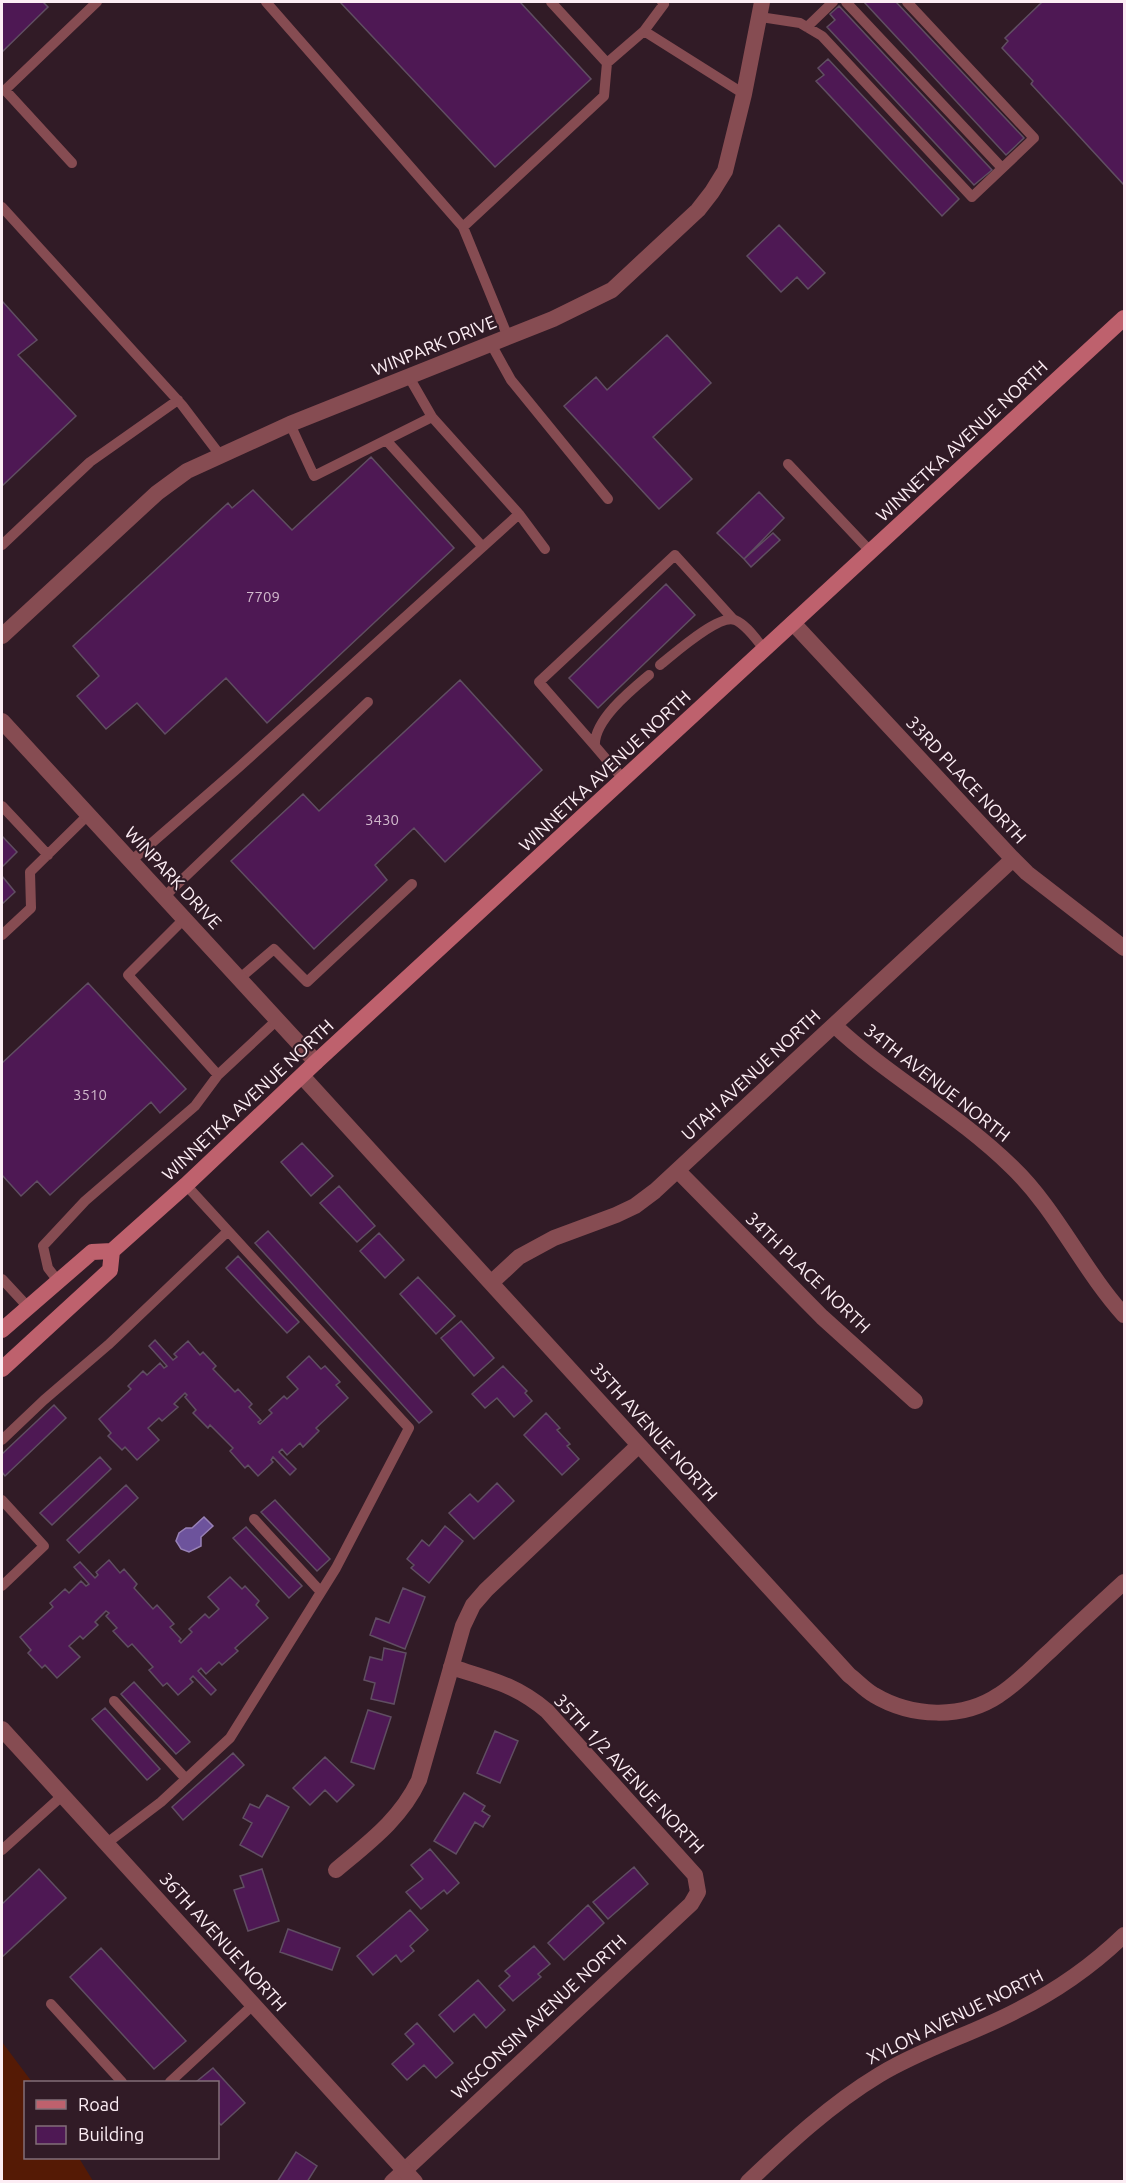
<svg xmlns="http://www.w3.org/2000/svg" width="1126" height="2183" viewBox="0 0 1126 2183" font-family="Ubuntu,sans-serif">
<rect width="100%" height="100%" fill="#311b26"/>
<path fill="#551a05" d="M 2,2042 L 32,2082 L 26,2082 L 26,2158 L 79,2158 L 93,2181 L 2,2181 Z"/>
<path fill="#6d539c" stroke="#9881b6" stroke-width="1.5" d="M 204,1517 L 213,1526 L 201,1537 L 201,1546 L 189,1552 L 181,1549 L 176,1541 L 179,1533 L 186,1528 L 192,1528 Z"/>
<path fill="#4e1854" stroke="#604e62" stroke-width="1.5" d="M 2,2 L 43,2 L 48,7 L 2,52 Z
M 340,2 L 520,2 L 591,79 L 495,167 Z
M 864,2 L 896,2 L 1024,138 L 1006,155 Z
M 1039,2 L 1124,2 L 1124,185 L 1031,84 L 1033,81 L 1002,48 L 1008,41 L 1005,38 L 1041,3 Z
M 839,6 L 992,170 L 974,185 L 827,27 L 835,20 L 830,14 Z
M 828,59 L 959,199 L 942,216 L 816,81 L 824,75 L 818,68 Z
M 779,225 L 825,273 L 808,289 L 797,277 L 781,292 L 747,256 Z
M 2,301 L 37,340 L 18,355 L 76,416 L 2,486 Z
M 667,335 L 711,383 L 653,437 L 692,479 L 659,509 L 564,406 L 596,377 L 607,390 Z
M 371,457 L 454,548 L 267,723 L 226,678 L 165,734 L 137,703 L 106,729 L 77,696 L 99,676 L 73,646 L 228,503 L 232,508 L 253,490 L 292,530 Z
M 759,492 L 784,518 L 744,559 L 717,533 Z
M 773,533 L 780,540 L 751,567 L 744,559 Z
M 666,584 L 695,615 L 598,708 L 569,678 Z
M 460,680 L 542,770 L 445,862 L 414,828 L 375,865 L 387,880 L 314,949 L 231,861 L 303,794 L 319,811 Z
M 2,836 L 17,852 L 2,867 Z
M 2,876 L 15,892 L 2,904 Z
M 88,983 L 186,1089 L 160,1113 L 151,1102 L 50,1195 L 37,1181 L 21,1196 L 2,1175 L 2,1063 Z
M 302,1143 L 333,1176 L 311,1196 L 281,1162 Z
M 339,1186 L 375,1226 L 357,1242 L 320,1203 Z
M 268,1231 L 432,1412 L 419,1423 L 255,1243 Z
M 379,1233 L 404,1260 L 385,1278 L 360,1251 Z
M 238,1256 L 299,1322 L 287,1333 L 226,1268 Z
M 418,1277 L 455,1316 L 436,1334 L 400,1294 Z
M 461,1321 L 494,1358 L 474,1376 L 441,1338 Z
M 155,1340 L 173,1360 L 177,1357 L 174,1354 L 188,1341 L 200,1355 L 203,1352 L 216,1366 L 213,1369 L 235,1392 L 238,1389 L 252,1404 L 249,1407 L 261,1420 L 258,1422 L 260,1424 L 272,1413 L 269,1410 L 284,1396 L 287,1399 L 298,1389 L 287,1377 L 309,1356 L 321,1369 L 325,1366 L 340,1382 L 336,1385 L 348,1398 L 316,1428 L 319,1431 L 303,1447 L 300,1443 L 287,1455 L 282,1449 L 279,1452 L 296,1469 L 290,1475 L 273,1457 L 271,1460 L 273,1462 L 258,1476 L 248,1465 L 245,1468 L 230,1451 L 233,1448 L 210,1425 L 208,1428 L 193,1413 L 196,1410 L 185,1397 L 187,1395 L 185,1393 L 174,1404 L 178,1407 L 162,1421 L 159,1418 L 148,1428 L 159,1440 L 137,1460 L 125,1447 L 122,1450 L 108,1436 L 111,1433 L 99,1419 L 131,1389 L 128,1386 L 143,1371 L 147,1375 L 160,1363 L 164,1368 L 167,1366 L 149,1346 Z
M 503,1366 L 527,1391 L 525,1393 L 532,1401 L 514,1417 L 497,1398 L 485,1408 L 472,1394 Z
M 54,1405 L 66,1418 L 5,1476 L 2,1472 L 2,1454 Z
M 546,1413 L 560,1428 L 557,1430 L 570,1444 L 567,1446 L 579,1459 L 562,1475 L 524,1435 Z
M 100,1457 L 111,1469 L 52,1525 L 40,1513 Z
M 497,1483 L 514,1501 L 474,1539 L 449,1513 L 470,1494 L 478,1502 Z
M 126,1485 L 138,1498 L 79,1553 L 67,1540 Z
M 275,1500 L 330,1559 L 317,1571 L 261,1512 Z
M 445,1526 L 463,1541 L 429,1583 L 411,1568 L 414,1565 L 407,1559 L 422,1540 L 429,1546 Z
M 246,1527 L 302,1586 L 289,1598 L 233,1538 Z
M 109,1560 L 120,1573 L 124,1569 L 137,1584 L 134,1588 L 153,1609 L 157,1605 L 174,1624 L 170,1627 L 181,1639 L 179,1641 L 181,1643 L 192,1632 L 189,1629 L 205,1614 L 209,1618 L 219,1609 L 208,1597 L 230,1577 L 242,1589 L 245,1586 L 259,1601 L 256,1605 L 268,1618 L 235,1648 L 238,1651 L 222,1665 L 219,1662 L 206,1674 L 201,1668 L 198,1671 L 216,1690 L 211,1695 L 193,1676 L 190,1679 L 193,1682 L 178,1695 L 167,1683 L 163,1686 L 149,1670 L 153,1667 L 132,1644 L 128,1647 L 113,1631 L 117,1628 L 106,1616 L 109,1613 L 106,1611 L 95,1622 L 98,1625 L 83,1639 L 80,1636 L 69,1646 L 80,1657 L 57,1678 L 45,1665 L 42,1668 L 28,1653 L 31,1650 L 20,1637 L 53,1607 L 50,1603 L 65,1589 L 69,1593 L 81,1581 L 86,1586 L 89,1584 L 74,1567 L 80,1562 L 95,1578 L 98,1575 L 96,1572 Z
M 403,1588 L 425,1597 L 405,1649 L 370,1635 L 376,1618 L 389,1623 Z
M 384,1648 L 406,1653 L 394,1704 L 371,1699 L 375,1683 L 364,1680 L 370,1657 L 382,1660 Z
M 134,1682 L 190,1742 L 176,1754 L 121,1694 Z
M 105,1708 L 160,1769 L 147,1780 L 92,1719 Z
M 368,1710 L 391,1717 L 374,1769 L 351,1762 Z
M 495,1731 L 518,1741 L 500,1783 L 477,1773 Z
M 233,1753 L 244,1765 L 183,1820 L 172,1807 Z
M 325,1757 L 354,1785 L 337,1802 L 325,1790 L 310,1805 L 293,1788 Z
M 464,1793 L 485,1806 L 482,1811 L 490,1816 L 483,1827 L 475,1822 L 456,1854 L 434,1841 Z
M 267,1795 L 289,1807 L 262,1857 L 240,1845 L 252,1823 L 243,1818 L 250,1804 L 259,1808 Z
M 430,1849 L 459,1883 L 447,1894 L 444,1890 L 421,1909 L 406,1892 L 423,1879 L 411,1865 Z
M 634,1867 L 648,1884 L 608,1919 L 593,1902 Z
M 39,1869 L 66,1898 L 2,1957 L 2,1904 Z
M 262,1869 L 279,1921 L 248,1931 L 234,1890 L 244,1887 L 240,1876 Z
M 588,1905 L 604,1923 L 564,1960 L 548,1943 Z
M 410,1910 L 428,1930 L 410,1946 L 414,1951 L 401,1962 L 396,1955 L 373,1975 L 357,1956 Z
M 288,1929 L 340,1948 L 332,1970 L 280,1952 Z
M 534,1946 L 550,1964 L 538,1974 L 541,1977 L 513,2001 L 499,1986 L 510,1976 L 505,1971 Z
M 101,1948 L 186,2041 L 154,2069 L 70,1977 Z
M 478,1980 L 505,2010 L 486,2028 L 474,2014 L 454,2032 L 439,2015 Z
M 417,2023 L 453,2063 L 436,2078 L 424,2065 L 407,2080 L 392,2064 L 414,2044 L 405,2034 Z
M 213,2068 L 245,2103 L 221,2125 L 218,2122 L 218,2082 L 196,2082 Z
M 296,2152 L 317,2166 L 307,2182 L 277,2182 Z"/>
<g fill="none" stroke-linecap="round" stroke-linejoin="round">
<path stroke="#864c52" stroke-width="10" d="M 266,2 L 463,227
M 551,2 L 607,63 L 644,31
M 662,2 L 664,4 L 644,31 L 744,94
M 846,2 L 1002,168
M 760,17 L 800,23 L 822,36 L 972,197 L 1034,138 L 907,2
M 807,27 L 833,2
M 72,163 L 5,90 L 97,2
M 2,207 L 182,405 L 220,455
M 508,337 L 463,227 L 604,96 L 607,63
M 491,344 L 511,380 L 608,499
M 409,377 L 432,417 L 519,514 L 545,549
M 290,424 L 314,476 L 432,417
M 386,440 L 482,546
M 788,464 L 871,552
M 2,545 L 90,462 L 178,400
M 660,665 C 674,654 718,614 735,620 C 747,625 757,641 765,650
M 595,746 L 539,682 L 675,555 L 733,619
M 624,780 L 595,746 C 593,721 631,690 649,675
M 2,806 L 48,855
M 131,861 L 238,768 L 519,514
M 164,897 L 368,702
M 184,919 L 128,975 L 218,1075 L 277,1020
M 2,935 L 31,908 L 30,872 L 88,815
M 239,979 L 274,949 L 307,982 L 412,884
M 2,1279 L 28,1307
M 58,1281 L 48,1268 L 43,1246 L 85,1201 L 195,1106 L 218,1075
M 2,1440 L 44,1400 L 108,1345 L 228,1231
M 2,1500 L 44,1546 L 2,1586
M 254,1519 L 321,1592
M 114,1701 L 186,1779
M 107,1843 L 161,1802 L 230,1738 L 336,1568 L 409,1428 L 186,1185
M 2,1850 L 63,1795
M 51,2004 L 122,2082
M 170,2082 L 253,2005"/>
<path stroke="#864c52" stroke-width="16" d="M 793,623 L 1013,859 L 1027,873 L 1124,948
M 2,636 L 157,493 L 187,471 L 290,424 L 553,319 L 612,290 L 698,210 L 712,192 L 725,171 L 744,94 L 762,2
M 2,721 L 316,1062
M 834,1025 C 889,1077 957,1113 1012,1167 C 1056,1209 1083,1270 1124,1315
M 302,1076 L 849,1675 C 857,1681 865,1690 874,1695 C 911,1717 962,1720 999,1695 C 1018,1683 1034,1665 1051,1650 C 1075,1627 1100,1604 1124,1582
M 678,1171 L 822,1317 L 915,1401
M 491,1283 L 519,1257 L 554,1238 L 616,1215 L 635,1206 L 655,1191 L 1013,859
M 336,1870 C 368,1843 401,1819 419,1780 L 463,1626 L 473,1605 L 486,1590 L 639,1445
M 392,2182 L 691,1904 L 698,1892 L 695,1875 L 547,1711 C 515,1684 489,1679 451,1667
M 748,2182 C 789,2143 831,2104 879,2075 C 922,2049 972,2034 1016,2011 C 1056,1991 1092,1966 1124,1935"/>
<path stroke="#864c52" stroke-width="16" d="M 2,1729 L 415,2182"/>
<path stroke="#be616d" stroke-width="16" d="M 2,1330 L 92,1252 L 112,1251 L 186,1185 L 316,1062 L 1124,318
M 2,1369 L 110,1270 L 112,1251"/>
</g>
<g text-anchor="middle" stroke-width="4.5" stroke-linejoin="round" paint-order="stroke">
<g font-size="15" fill="#d0b8cc">
<text x="263" y="602">7709</text>
<text x="382" y="825">3430</text>
<text x="90" y="1100">3510</text>
</g>
<g font-size="18" fill="#fcedf4" stroke="#311b26">
<text transform="translate(434 346) rotate(-22)" y="6">WINPARK DRIVE</text>
<text transform="translate(962 441) rotate(-43)" y="6">WINNETKA AVENUE NORTH</text>
<text transform="translate(605 771) rotate(-43)" y="6">WINNETKA AVENUE NORTH</text>
<text transform="translate(966 780) rotate(47)" y="6">33RD PLACE NORTH</text>
<text transform="translate(173 878) rotate(47)" y="6">WINPARK DRIVE</text>
<text transform="translate(751 1075) rotate(-43)" y="6">UTAH AVENUE NORTH</text>
<text transform="translate(937 1083) rotate(38)" y="6">34TH AVENUE NORTH</text>
<text transform="translate(248 1100) rotate(-43)" y="6">WINNETKA AVENUE NORTH</text>
<text transform="translate(808 1273) rotate(44)" y="6">34TH PLACE NORTH</text>
<text transform="translate(654 1432) rotate(48)" y="6">35TH AVENUE NORTH</text>
<text transform="translate(629 1774) rotate(47)" y="6">35TH 1/2 AVENUE NORTH</text>
<text transform="translate(223 1942) rotate(48)" y="6">36TH AVENUE NORTH</text>
<text transform="translate(539 2017) rotate(-43)" y="6">WISCONSIN AVENUE NORTH</text>
<text transform="translate(955 2017) rotate(-26)" y="6">XYLON AVENUE NORTH</text>
</g>
</g>
<rect width="1126" height="2183" fill="none" stroke="#fcedf4" stroke-width="6"/>
<rect x="24" y="2081" width="195" height="78" fill="#311b26" stroke="#826f78" stroke-width="1.5"/>
<rect x="36" y="2100" width="30" height="9" fill="#be616d" stroke="#826f78" stroke-width="1.5"/>
<text x="78" y="2111" font-size="18" fill="#fcedf4">Road</text>
<rect x="36" y="2126" width="30" height="18" fill="#4e1854" stroke="#826f78" stroke-width="1.5"/>
<text x="78" y="2141" font-size="18" fill="#fcedf4">Building</text>
</svg>
